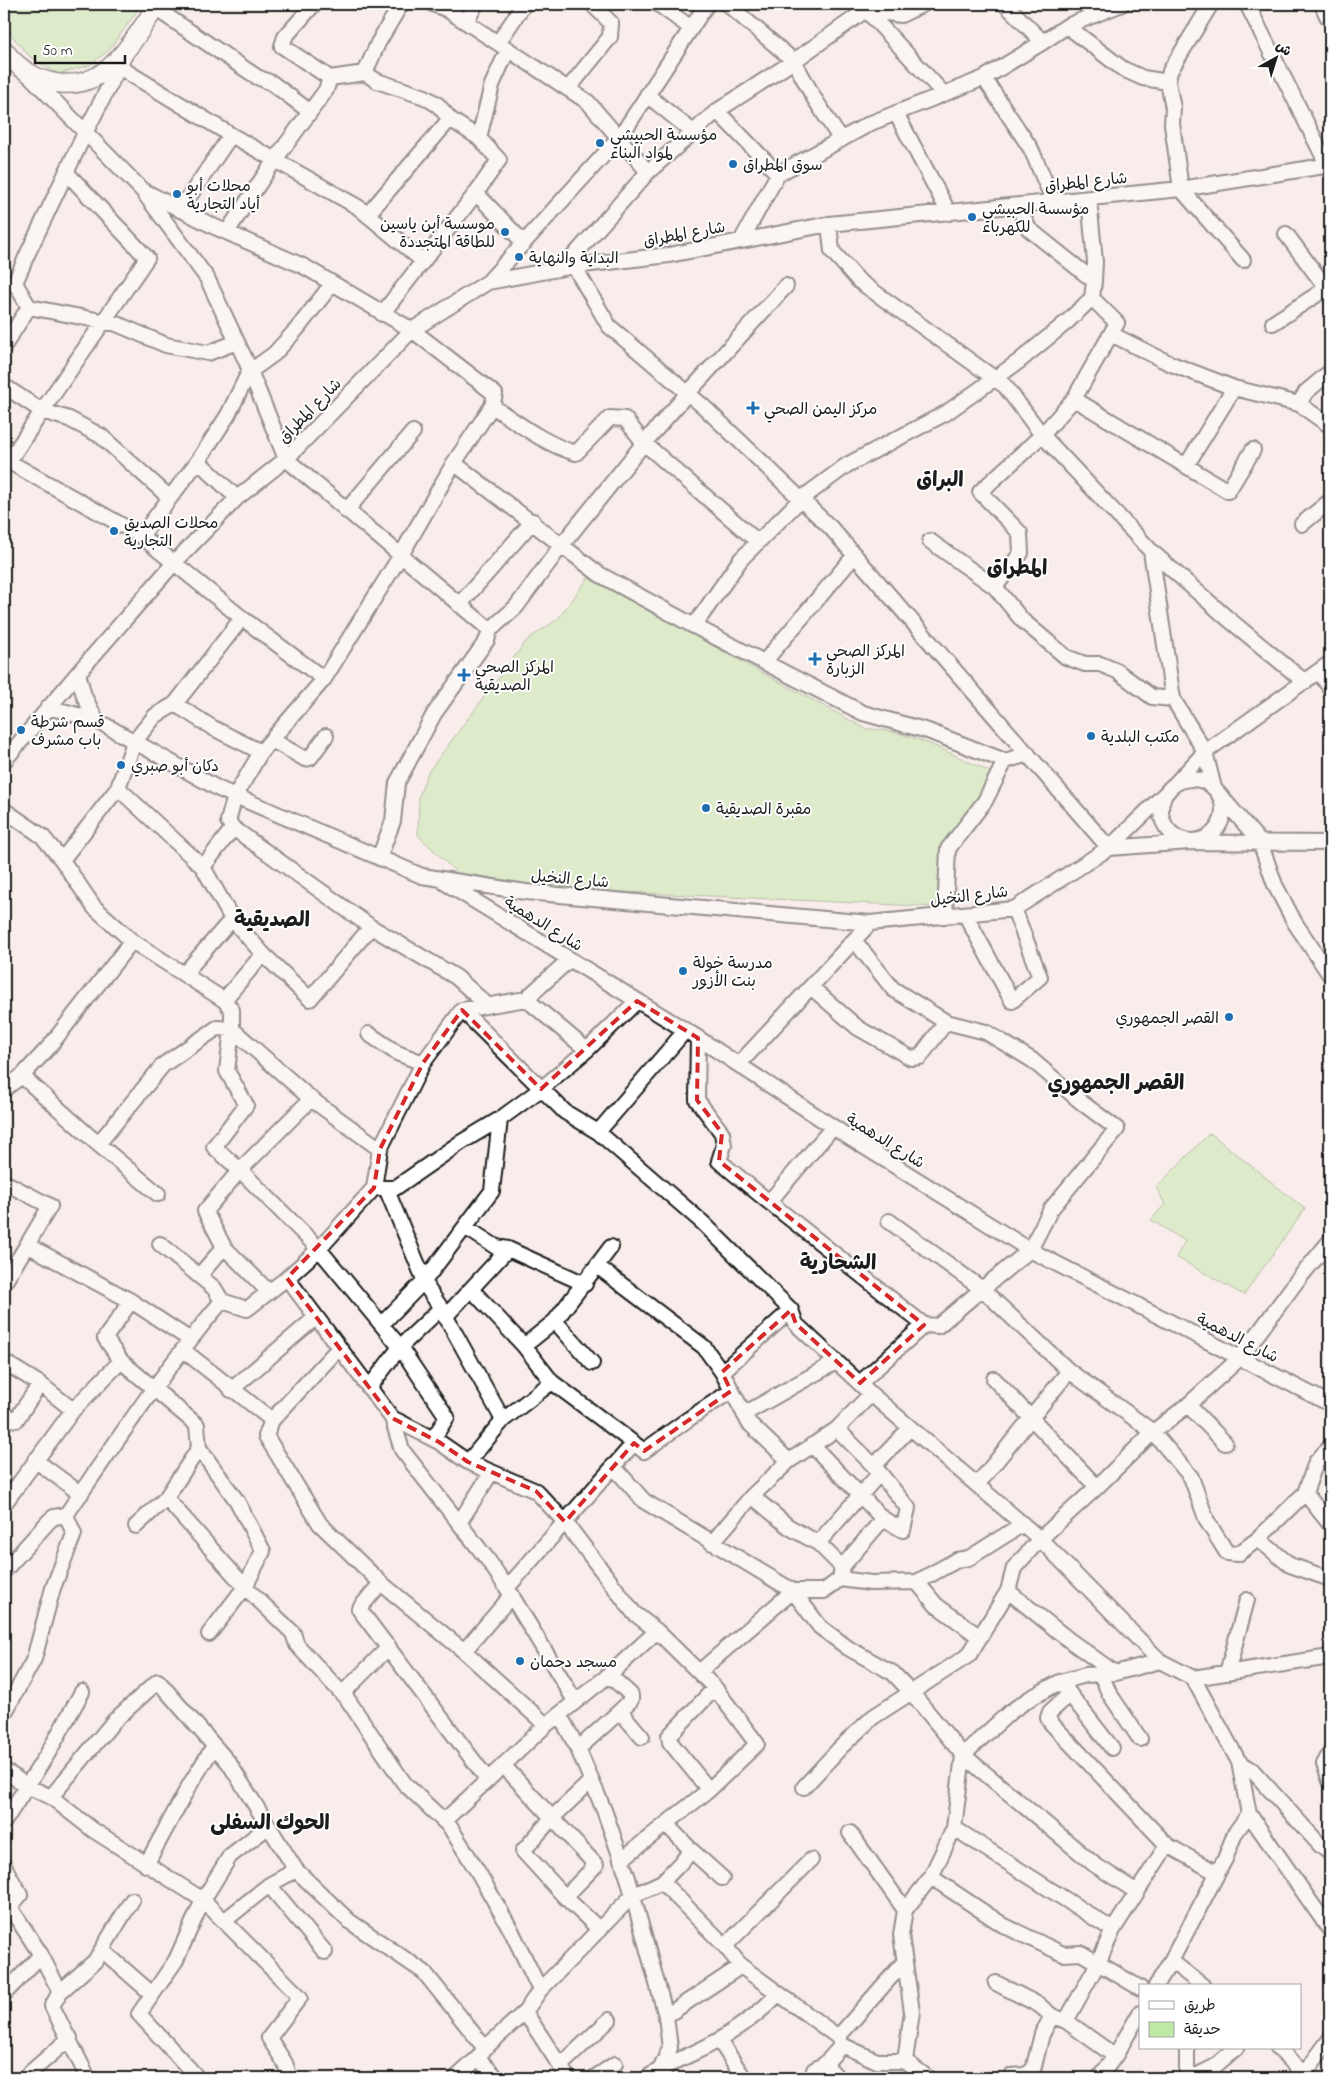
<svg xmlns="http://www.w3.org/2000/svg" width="1334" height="2082" viewBox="0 0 1334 2082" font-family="'Indie Flower','Playpen Sans Arabic',sans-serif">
<rect width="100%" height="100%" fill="#f8edea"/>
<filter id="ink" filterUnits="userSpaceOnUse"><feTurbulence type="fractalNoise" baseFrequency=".02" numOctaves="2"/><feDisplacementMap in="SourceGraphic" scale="10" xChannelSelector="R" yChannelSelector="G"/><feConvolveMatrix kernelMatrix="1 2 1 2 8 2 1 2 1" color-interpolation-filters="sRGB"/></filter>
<g filter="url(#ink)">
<path fill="#bde8a5" stroke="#6c8260" d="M 4,4 L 142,4 L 110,49 L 90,65 L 58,74 L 29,56 L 4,26 Z
M 588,578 L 866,729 C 907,728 954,756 991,772 L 997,791 L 950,847 L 940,907 L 521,887 L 460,876 L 418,835 L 419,796 L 428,772 L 527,640 L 558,619 Z
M 1210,1133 L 1305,1209 L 1244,1295 L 1176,1257 L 1185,1241 L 1151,1220 L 1165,1204 L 1156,1187 Z"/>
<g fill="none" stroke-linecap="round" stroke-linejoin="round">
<defs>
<path id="minor" d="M 314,4 L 285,37 L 282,46 L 330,78 L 365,73 L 377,81 L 425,97 L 438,105 L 450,119 L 479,138
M 433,4 L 446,9 L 588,102 L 648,172
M 658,4 L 691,28
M 727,4 L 794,61 L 814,98 L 841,140
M 857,4 L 866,10 L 944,94
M 1005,4 L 1043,42
M 1211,4 L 1170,71 L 1168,82 L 1173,108 L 1172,124 L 1181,189 L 1243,260
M 1247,4 L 1330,170
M 155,8 L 257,77 L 272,83 L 309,111
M 466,22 L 476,4
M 1067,26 L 1123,69 L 1143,78 L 1168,82
M 498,43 L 524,4
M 125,55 L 85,133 L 27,255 L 15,283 L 29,307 L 117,324 L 166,345 L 208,353 L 237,342
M 114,64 L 231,135 L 180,210
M 365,73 L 378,43 L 401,4
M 29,75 L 142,190 L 207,278 L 246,361 L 286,459 L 490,630 L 487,640 L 434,714 L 397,783 L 393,821 L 379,858
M 984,78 L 1031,149 L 1054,202
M 568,89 L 610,37 L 611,23 L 592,4
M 647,95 L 693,132
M 717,111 L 778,174
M 896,113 L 949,213
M 231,135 L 358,207 L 423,261
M 66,172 L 147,258 L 42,411 L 69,419 L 101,436 L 170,498
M 142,190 L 215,227 L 305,267 L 412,330 L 495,394 L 492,406 L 454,463 L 401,555 L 324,679 L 261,752 L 235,796 L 228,821 L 233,828 L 371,927 L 456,977 L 487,1005
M 476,193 L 524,243
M 1089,199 L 1095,262 L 1094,281
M 368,214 L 450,119
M 829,224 L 832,251 L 859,281 L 1005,386 L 1042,435 L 1151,551 L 1226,617 L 1305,682
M 227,232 L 274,161 L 326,90 L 330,78
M 1286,234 L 1330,293
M 741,241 L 778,174 L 871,123 L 984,78 L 1043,42 L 1067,26 L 1122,4
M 574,266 L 609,326 L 704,407 L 831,528 L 1109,848
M 563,268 L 648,172 L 717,111 L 794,61 L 866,10 L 901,15 L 924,4
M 488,282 L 620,137 L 707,4
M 382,314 L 476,193 L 499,160 L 479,138 L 492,85 L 508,49
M 1273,323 L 1327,288
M 1111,334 L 1169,363 L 1234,388 L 1299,404 L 1330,426
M 4,346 L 29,307
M 4,386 L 42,411 L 9,461
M 1074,399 L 1228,491 L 1253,450
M 1299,404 L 1306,392 L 1330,372
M 492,406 C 518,423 546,445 576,453 L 610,418 L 625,419 L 644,443 L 758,542
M 4,459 L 141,536 L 242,618 L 324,679
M 198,461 L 237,498
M 454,463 L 599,574 L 694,626 L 791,676 L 863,713 L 928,731 L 1005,761 L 1028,754
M 1186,466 L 1234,388
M 346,511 L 413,432
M 1302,524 L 1330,501
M 141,536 L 198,461 L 228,415 L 249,372 L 274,354 L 297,329 L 332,284
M 930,541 L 995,587 L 1022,620 L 1066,657 L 1085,664 L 1100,664 L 1117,671 L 1152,697 L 1173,699
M 1151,551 L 1173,699 L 1205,752 L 1214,788
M 995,587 L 1021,553 L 1020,533 L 980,492 L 1042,435 L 1074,399 L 1117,323 L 1092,298 L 1094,281 L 1029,229 L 1018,206
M 459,605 L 533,521
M 694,626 L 741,559 L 801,499 L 847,465 L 946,413 L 1018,362 L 1068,321 L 1092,298
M 490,630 L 516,607 L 561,546 L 644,443 L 688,393 L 786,286
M 764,662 L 855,555
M 1319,672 L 1330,688
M 78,673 L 84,696 L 96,720 L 219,789 L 422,876 L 526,892 L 870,923 L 1014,909 L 1109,848 L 1168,791
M 175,704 L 213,728 L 261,752
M 48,707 L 96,720
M 272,740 L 305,759 L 310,758 L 326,736
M 4,761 L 78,673 L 174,563 L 237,498 L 286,459 L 412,330 L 488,282 L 574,266 L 669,255 L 829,224 L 1181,189 L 1330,165
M1161 810a31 31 0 1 1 62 0a31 31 0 1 1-62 0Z
M 1175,784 L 1205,752 L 1330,663
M 118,788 L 203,867 L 232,919 L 263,954 L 310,999 L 371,927
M 1219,794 L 1260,842 L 1275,885 L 1295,923 L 1330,975
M 4,810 L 42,836 L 62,860 L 94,907 L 132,941 L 224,1000 L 232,1010 L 232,1029 L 311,1099 L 380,1149 L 374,1188 L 319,1249 L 287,1278 L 247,1309 L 222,1301 C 165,1368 116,1442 66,1515 L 54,1517 L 49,1521 L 4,1571
M 1109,848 L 1190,842 L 1330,843
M 62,860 L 118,788 L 134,742 L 155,716 L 175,704 L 242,618
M 203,867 L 233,828
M 444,882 L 698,1038 L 847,1136 L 1030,1250 L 1330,1404
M 965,914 L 1012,1001 L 1040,977 L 1014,909
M 945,916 L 948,849 L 985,801 L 1005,761
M 854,940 L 893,989 L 946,1022 L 986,1032 L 1032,1060 L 1081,1102 L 1117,1129 L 1051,1209 L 1030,1250 L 982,1289 L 1069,1371 L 1153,1432 L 1191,1477 L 1207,1521 L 1227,1553 L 1238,1554 L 1258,1539 L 1305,1493 L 1316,1462 L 1330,1447
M 184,974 L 232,919
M 811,987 L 858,1028 L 911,1058 L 920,1057 L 946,1022
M 526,999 L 587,1050
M 224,1000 L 263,954
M 462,1010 L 565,1112 L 598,1132 L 703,1223 L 791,1310 L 796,1324 L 871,1394 L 1040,1539 L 1160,1661 L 1193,1678 L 1239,1762 L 1249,1814 L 1330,1930
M 369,1034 L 397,1053 L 423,1063
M 698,1038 L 697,1100 L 722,1133 L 724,1145 L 719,1161 L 769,1202
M 739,1064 L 870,923
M 22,1076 L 98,1144 L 158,1194
M 4,1089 L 22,1076 L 49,1047 L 132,941
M 311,1099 L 240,1170 L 319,1249 L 400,1347 L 447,1417 L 433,1439
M 833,1127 L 769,1202 L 924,1325 L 860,1383
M 598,1132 L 685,1031
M 98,1144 L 163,1065 L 217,1028 L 232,1029 L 227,1071 L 246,1105 L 214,1147 L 240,1170 L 205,1211 L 224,1247 L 268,1291
M 380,1149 L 423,1063 L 462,1010 L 526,999 L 570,959
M 4,1182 L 50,1206 L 27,1245 L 131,1301 L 105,1338 L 121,1361 L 197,1425 L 199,1448 L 237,1501 L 263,1551 L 245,1587 L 209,1634
M 374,1188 L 395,1188 L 460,1143 L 500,1119 L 541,1089 L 587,1050 L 637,1001
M 386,1188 L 428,1289 L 441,1308 L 503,1420 L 468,1462
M 889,1221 L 982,1289 L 938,1326 L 924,1325
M 465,1227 L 496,1247 L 508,1249 L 585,1284
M 160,1244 L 214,1288 L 222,1301
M 597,1266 L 704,1347 L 722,1372
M 199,1276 L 224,1247
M 287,1278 L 392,1418 L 402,1450 L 488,1560 L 507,1588 L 575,1701
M 4,1283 L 27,1245
M 472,1290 L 524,1346 L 552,1382 L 644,1451 L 687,1420 L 731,1391
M 131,1301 L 189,1339
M 445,1317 L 508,1249
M 555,1321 L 592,1363
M 382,1324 L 425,1280 L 492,1191 L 500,1119
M 524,1346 L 555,1321 L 611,1247
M 339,1348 L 272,1420 L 266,1436 L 320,1524 L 381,1583 L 464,1651 L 546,1725
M 183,1350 L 272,1420
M 4,1362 L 40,1384 L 73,1410
M 994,1379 L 1097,1487
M 369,1388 L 400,1347 L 441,1308
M 231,1390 L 315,1318
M 1188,1405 L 1225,1443
M 744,1414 L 836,1362
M 4,1415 L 16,1420 L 40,1384
M 392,1418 L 439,1442 L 468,1462 L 536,1491 L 565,1522 L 634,1613 L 657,1631 L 715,1688 L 757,1744 L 709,1790 L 666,1824 L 692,1851 L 722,1878
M 503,1420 L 552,1382
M 812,1445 L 883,1519 L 903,1530 L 908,1508 L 874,1466 L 837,1429
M 35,1460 L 81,1494
M 789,1461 L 749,1423 L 722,1372 L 791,1310
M 613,1466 L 644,1501 L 793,1591 L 824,1591 L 840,1579 L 842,1567 L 883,1519
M 874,1466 L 910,1428
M 977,1485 L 1069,1371
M 1305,1493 L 1330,1524
M 752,1496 L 789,1527 L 818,1543 L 842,1567
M 166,1498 L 245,1587 L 293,1633 L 297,1645 L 348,1700 L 404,1783 L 450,1827 L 478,1872 L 511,1930 L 540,1990
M 4,1504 L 73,1410 L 121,1361
M 459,1523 L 491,1473
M 136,1526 L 166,1498 L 199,1448
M 1258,1539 L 1290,1565 L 1330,1579
M 712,1543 L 752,1496 L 789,1461 L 837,1429 L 871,1394
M 818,1543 L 879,1474
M 840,1579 L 871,1583 L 917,1582 L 957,1560 L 969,1558 L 1023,1524
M 917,1582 L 936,1605 L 980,1637
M 381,1583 L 359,1609 L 488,1780
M 507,1588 L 634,1443
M 464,1651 L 512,1595
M 699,1672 L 793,1591 L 820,1627 L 848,1648 L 893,1673 L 911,1692 L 963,1755 L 1095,1865 L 1137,1892
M 1100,1672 L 1109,1693 L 1140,1739
M 1115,1673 L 1069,1640 L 1008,1591 L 1014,1568 L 1040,1539 L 1097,1487 L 1153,1432 L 1188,1405 L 1240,1358 L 1296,1282 L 1330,1241
M 1227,1673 L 1247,1600
M 609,1675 L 631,1695 L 631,1700 L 620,1711 L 642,1737
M 1193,1678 L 1330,1657
M 1065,1688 L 1112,1748
M 342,1694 L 389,1647
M 1070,1694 L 1050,1712 L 1048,1718 L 1051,1723 L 1167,1845 L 1217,1873
M 4,1714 L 34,1659 L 53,1588 L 74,1534 L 66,1515
M 558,1716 L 564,1723 L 578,1749 L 604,1810 L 628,1878 L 666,2016 L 670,2048 L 661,2068 L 665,2078
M 578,1749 L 620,1711
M 1330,1753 L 1324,1764 L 1330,1781
M 1239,1762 L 1252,1770 L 1320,1845 L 1330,1853
M 503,1765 L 596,1865 L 565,1897
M 4,1770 L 27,1786 L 51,1797 L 93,1830 L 203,1900 L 300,1997 L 269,2038 L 285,2063 L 290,2078
M 591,1781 L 552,1818 L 523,1851 L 565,1897 L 600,1930
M 804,1787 L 841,1747 L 873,1717 L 969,1655 L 1008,1591
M 709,1790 L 670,1742 L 669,1736 L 715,1688
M 51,1797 L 114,1721 L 158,1681 L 229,1763 L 296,1870 L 269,1885 L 325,1952
M 444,1821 L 546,1725 L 609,1675 L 657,1631
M 4,1822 L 48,1753 L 82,1692
M 954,1828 L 1113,1930
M 850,1833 L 905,1910
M 621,1860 L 666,1824
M 146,1865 L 189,1786 L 214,1746
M 4,1866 L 20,1895 L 10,1907 L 41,1955 L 60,1992 L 52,2006 L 88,2078
M 296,1870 L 349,1921 L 424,1972 L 485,2048
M 931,1877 L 1003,1925 L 1063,1954 L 1081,1953 L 1140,1988
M 662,1882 L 725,1946 L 741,1966 L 838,2037 L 842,2045 L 877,2061 L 905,2061
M 224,1921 L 269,1885
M 725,1946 L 811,1860
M 102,1950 L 152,1994
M 1171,1961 L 1203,1986
M 996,1983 L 1039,2005 L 1052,2016 L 1066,2021 L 1115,2056
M 1156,1986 L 1171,1961 L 1225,1859 L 1235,1833 L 1249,1814
M 60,1992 L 95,1961 L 132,1900
M 4,1994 L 41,1955
M 525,2012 L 568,2078
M 666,2016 L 741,1966
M 1066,2021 L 1098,1963 L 1113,1930 L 1167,1845
M 838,2037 L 904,1962
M 719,2040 L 744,2078
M 1187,2048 L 1187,2078
M 1278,2048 L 1308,2078
M 478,2058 L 497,2078
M 825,2064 L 838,2078
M 560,2066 L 609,2020
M 814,2070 L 825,2064 L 842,2045
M 1304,2074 L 1330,2039
M 24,2078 L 70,2038
M 195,2078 L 195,2075 L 139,2014 L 176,1960 L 203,1900 L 230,1856 L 269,1826
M 456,2078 L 478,2058 L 485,2048 L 525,2012 L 540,1990 L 632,1896 L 662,1882 L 692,1851
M 594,2078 L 615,2064
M 647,2078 C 669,2062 695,2054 719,2040 C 740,2027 761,2012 777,1995
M 928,2078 L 905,2061 L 912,2012 L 901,1935 L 905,1910 L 931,1877 L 954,1828 L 963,1755 L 1010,1712 L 1029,1699 L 1060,1682 L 1086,1675 L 1115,1673 L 1160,1661
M 1010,2078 L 1011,2076 L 1025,2075 L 1033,2070 L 1042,2034 L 1052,2016
M 1099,2078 L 1115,2056 L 1140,2013
M 1192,2078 L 1214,2067 L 1236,2048"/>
<path id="major" d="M 4,50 C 31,87 81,97 114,63 C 132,46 144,24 158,4"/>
<path id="highway" d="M 1325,4 L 1330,15"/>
</defs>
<use href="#minor" stroke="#1c1c1c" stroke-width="18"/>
<use href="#major" stroke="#1c1c1c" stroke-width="21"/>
<use href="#highway" stroke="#1c1c1c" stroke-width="24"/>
<use href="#minor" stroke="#fff" stroke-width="14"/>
<use href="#major" stroke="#fff" stroke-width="18"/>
<use href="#highway" stroke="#fff" stroke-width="20"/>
</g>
</g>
<path d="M0 0H1334V2082H0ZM 637,1001 L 698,1038 L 697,1100 L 722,1133 L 719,1161 L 924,1325 L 860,1383 L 796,1324 L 791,1310 L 722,1372 L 731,1391 L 644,1451 L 634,1443 L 565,1522 L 536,1491 L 468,1462 L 439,1442 L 392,1418 L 287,1278 L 374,1188 L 380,1149 L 423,1063 L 462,1010 L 541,1089 Z" fill="#f8edea" fill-opacity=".55" fill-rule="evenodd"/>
<path fill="none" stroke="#d62828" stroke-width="4" stroke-dasharray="10 6" stroke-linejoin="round" d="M 637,1001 L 698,1038 L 697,1100 L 722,1133 L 719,1161 L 924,1325 L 860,1383 L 796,1324 L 791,1310 L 722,1372 L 731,1391 L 644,1451 L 634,1443 L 565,1522 L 536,1491 L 468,1462 L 439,1442 L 392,1418 L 287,1278 L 374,1188 L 380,1149 L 423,1063 L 462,1010 L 541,1089 Z"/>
<g fill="#1f6fb2" stroke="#fff" stroke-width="2">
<circle cx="600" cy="143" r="5"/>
<circle cx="733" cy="164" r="5"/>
<circle cx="177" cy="194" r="5"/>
<circle cx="972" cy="217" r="5"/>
<circle cx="505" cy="232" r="5"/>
<circle cx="519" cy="257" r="5"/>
<path d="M750.5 400.5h5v5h5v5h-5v5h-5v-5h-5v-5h5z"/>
<circle cx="114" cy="531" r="5"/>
<path d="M812.5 651.5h5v5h5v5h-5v5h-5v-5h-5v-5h5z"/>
<path d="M461.5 667.5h5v5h5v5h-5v5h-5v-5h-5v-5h5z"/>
<circle cx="21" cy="730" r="5"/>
<circle cx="1091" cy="736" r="5"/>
<circle cx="121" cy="765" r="5"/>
<circle cx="706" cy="808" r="5"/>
<circle cx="683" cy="971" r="5"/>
<circle cx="1229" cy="1017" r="5"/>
<circle cx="520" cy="1661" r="5"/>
</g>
<g text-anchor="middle" stroke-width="4" stroke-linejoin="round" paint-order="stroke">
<g font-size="16" fill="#1c1c1c" stroke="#fff" text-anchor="start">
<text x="610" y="140">مؤسسة الحبيشي<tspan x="610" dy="18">لمواد البناء</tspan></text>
<text x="743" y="170">سوق المطراق</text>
<text x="187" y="191">محلات أبو<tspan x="187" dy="18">أياد التجارية</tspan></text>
<text x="982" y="214">مؤسسة الحبيشي<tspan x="982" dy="18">للكهرباء</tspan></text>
<text x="495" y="229" text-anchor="end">موسسة أبن ياسين<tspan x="495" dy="18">للطاقة المتجددة</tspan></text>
<text x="529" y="263">البداية والنهاية</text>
<text x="764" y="414">مركز اليمن الصحي</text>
<text x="124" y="528">محلات الصديق<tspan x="124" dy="18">التجارية</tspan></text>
<text x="826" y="656">المركز الصحي<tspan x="826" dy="18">الزبارة</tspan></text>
<text x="475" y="672">المركز الصحي<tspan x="475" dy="18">الصديقية</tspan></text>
<text x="31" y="727">قسم شرطة<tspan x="31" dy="18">باب مشرف</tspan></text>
<text x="1101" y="742">مكتب البلدية</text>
<text x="131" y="771">دكان أبو صبري</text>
<text x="716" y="814">مقبرة الصديقية</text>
<text x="693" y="968">مدرسة خولة<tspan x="693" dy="18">بنت الأزور</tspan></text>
<text x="1219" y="1023" text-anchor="end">القصر الجمهوري</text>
<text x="530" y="1667">مسجد دحمان</text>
</g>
<g font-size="16" fill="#1c1c1c" stroke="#fff">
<text transform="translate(1086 181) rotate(-6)" y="6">شارع المطراق</text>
<text transform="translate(684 233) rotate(-10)" y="6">شارع المطراق</text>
<text transform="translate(309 410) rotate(-46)" y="6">شارع المطراق</text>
<text transform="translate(570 878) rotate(5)" y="6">شارع النخيل</text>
<text transform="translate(969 895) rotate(-7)" y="6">شارع النخيل</text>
<text transform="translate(544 923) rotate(32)" y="6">شارع الدهمية</text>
<text transform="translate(886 1140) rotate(32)" y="6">شارع الدهمية</text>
<text transform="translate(1238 1337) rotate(27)" y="6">شارع الدهمية</text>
</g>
<g font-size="21" font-weight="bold" fill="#1c1c1c" stroke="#fff">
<text x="940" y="486">البراق</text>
<text x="1017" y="574">المطراق</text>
<text x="272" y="926">الصديقية</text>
<text x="1116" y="1089">القصر الجمهوري</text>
<text x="838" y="1269">الشحارية</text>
<text x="270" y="1829">الحوك السفلى</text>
</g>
</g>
<rect width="1334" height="2082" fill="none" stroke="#fff" stroke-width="20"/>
<rect x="10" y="10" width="1314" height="2062" fill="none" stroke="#1c1c1c" stroke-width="2" filter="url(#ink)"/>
<rect x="1139" y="1984" width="162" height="65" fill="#ffffff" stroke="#a4a4a4"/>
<rect x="1149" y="2001" width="25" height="8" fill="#ffffff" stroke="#a4a4a4"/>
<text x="1184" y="2010" font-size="15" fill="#1c1c1c">طريق</text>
<rect x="1149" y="2022" width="25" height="15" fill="#bde8a5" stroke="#a4a4a4"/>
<text x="1184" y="2034" font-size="15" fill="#1c1c1c">حديقة</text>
<g transform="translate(1276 58) rotate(39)" stroke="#ffffff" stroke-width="4" paint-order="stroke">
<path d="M0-4L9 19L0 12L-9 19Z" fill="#1c1c1c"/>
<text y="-8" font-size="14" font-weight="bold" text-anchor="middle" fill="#1c1c1c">ش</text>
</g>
<path d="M35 55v8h90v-8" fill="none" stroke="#1c1c1c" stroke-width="2.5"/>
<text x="42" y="55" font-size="15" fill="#1c1c1c" stroke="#ffffff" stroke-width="4" paint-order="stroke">50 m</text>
</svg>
